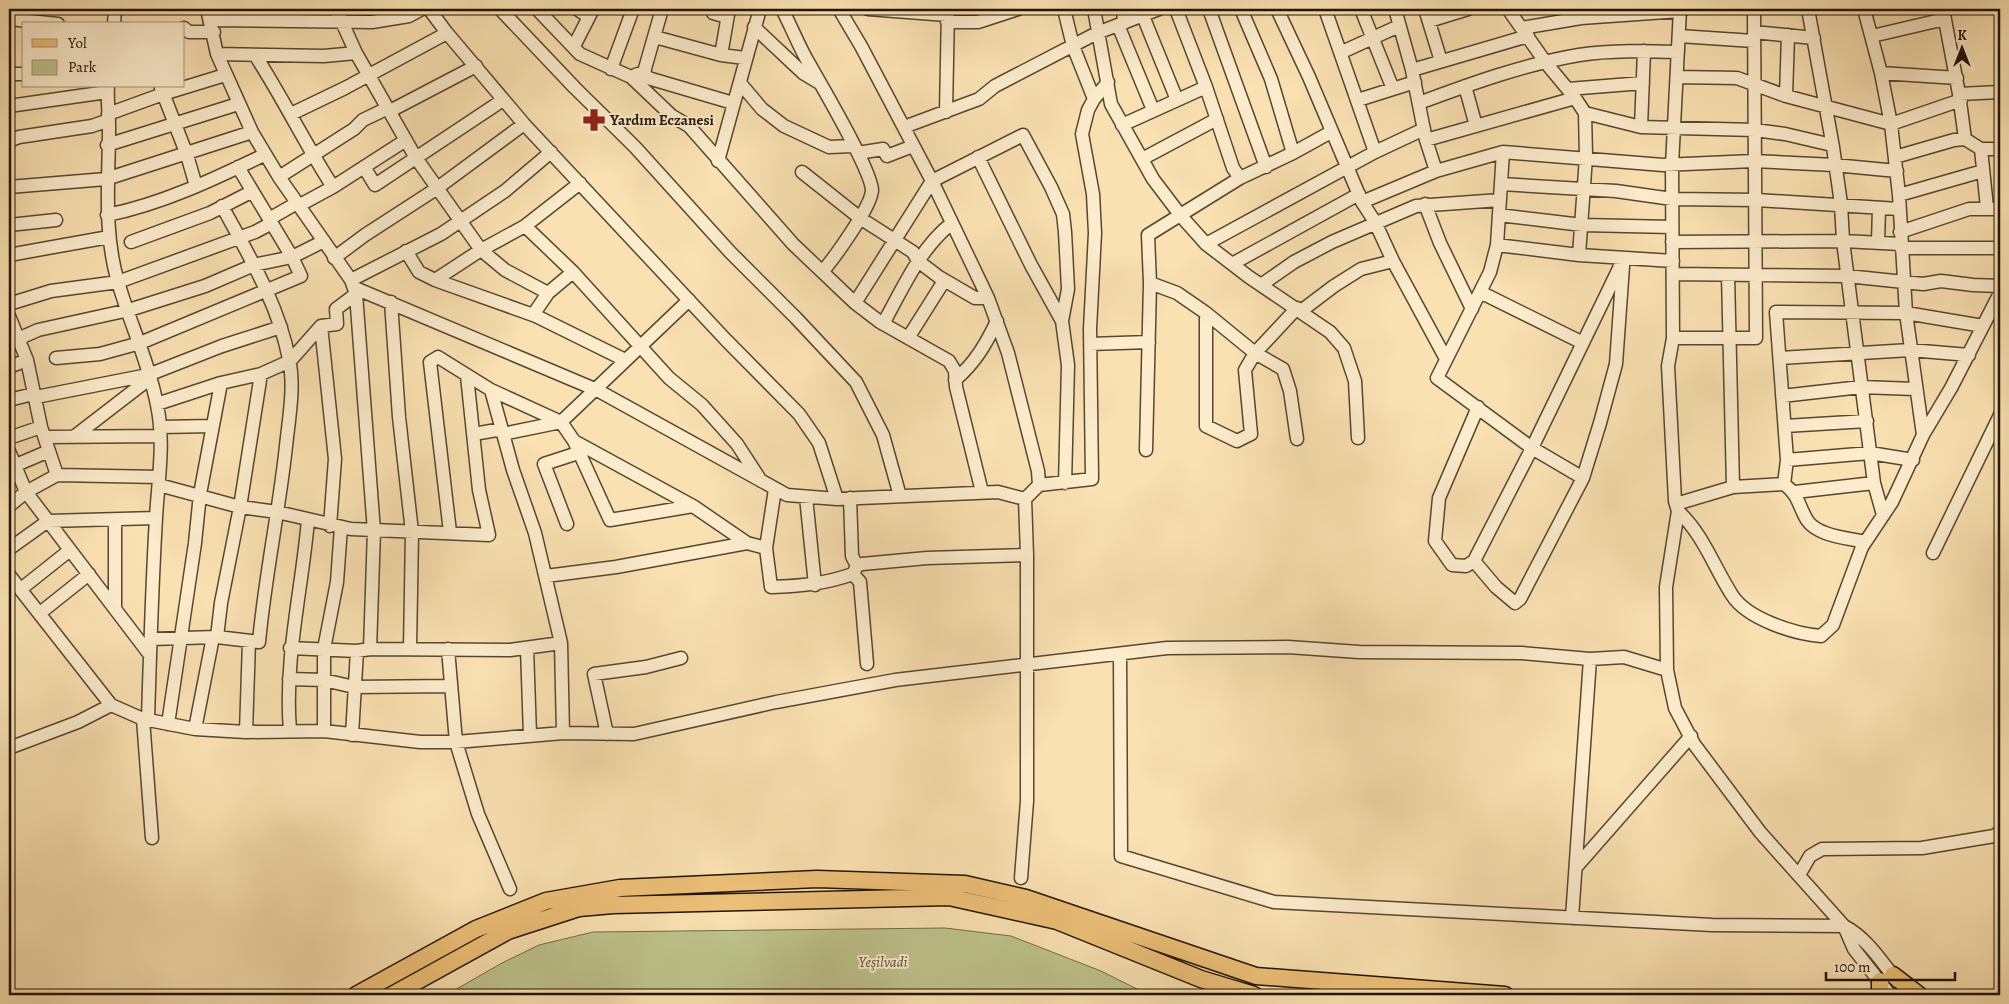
<svg xmlns="http://www.w3.org/2000/svg" width="2009" height="1004" viewBox="0 0 2009 1004" font-family="Alegreya,serif">
<rect width="100%" height="100%" fill="#fae1b1"/>
<filter id="stains"><feTurbulence type="fractalNoise" baseFrequency=".004" numOctaves="4"/><feColorMatrix values="0 0 0 0 .2 0 0 0 0 .09 0 0 0 0 .02 0 0 0 .5 -.17"/></filter>
<radialGradient id="worn" r=".72"><stop offset=".6" stop-color="#630" stop-opacity="0"/><stop offset="1" stop-color="#630" stop-opacity=".3"/></radialGradient>
<path fill="#bec38c" stroke="#6f6c4a" d="M 945,928 L 1011,936 L 1101,971 L 1149,995 L 446,995 L 502,963 L 539,945 L 593,932 Z"/>
<g fill="none" stroke-linecap="round" stroke-linejoin="round">
<defs>
<path id="minor" d="M 336,9 L 356,53 L 416,158 L 481,250 L 505,270 L 548,293 L 533,315
M 429,9 L 447,33 L 524,124 L 726,340 L 799,414 L 819,443 L 837,499
M 500,9 L 575,88 L 635,147 L 730,252 L 796,318 L 856,382 L 883,435 L 900,496
M 537,9 L 580,54 L 631,77 L 672,116 L 689,126 L 793,244 L 855,303 L 880,322 L 949,361 L 955,371 L 956,387 L 982,492
M 577,9 L 589,17
M 711,9 L 713,13 L 727,17
M 782,9 C 791,26 798,44 807,60 C 820,83 871,169 872,190 C 872,206 834,258 823,271
M 839,9 L 861,46 L 932,181 L 988,298 L 1008,353 L 1038,471 L 1039,485 L 1025,499
M 868,9 L 947,15
M 1064,9 L 1073,46 L 1094,99
M 1094,9 L 1111,104 L 1153,179 L 1181,216 L 1206,244 L 1249,277 L 1330,332 L 1344,348 L 1355,381 L 1358,438
M 1123,9 L 1124,23
M 1176,9 L 1206,87 L 1233,168 L 1240,178
M 1209,9 L 1266,167
M 1241,9 L 1271,79 L 1293,153
M 1277,9 L 1309,77 L 1362,202 L 1375,222 L 1393,261 L 1446,359
M 1325,9 L 1375,152
M 1361,9 L 1393,89
M 1395,9 L 1412,70 L 1426,140 L 1436,171
M 1425,9 L 1441,61
M 1508,9 L 1546,63 L 1575,98 L 1585,113 L 1586,157 L 1579,255
M 1680,9 L 1672,165 L 1673,338 L 1668,366 L 1675,501 L 1678,511 L 1666,587 L 1667,670 L 1675,708 L 1694,744 L 1760,832 L 1844,926 L 1854,949 L 1890,995
M 1808,9 L 1833,147 L 1841,204 L 1843,241 L 1874,483 L 1883,515
M 1864,9 L 1881,73 L 1891,124 L 1899,195 L 1906,313 L 1923,435
M 1943,9 L 1959,94 L 2000,92
M 1143,16 L 1177,100
M 9,19 L 58,24
M 210,20 L 372,22 L 409,16 L 422,9
M 1429,21 L 1468,9
M 947,22 L 978,22 L 1018,9
M 114,24 L 115,9
M 1118,25 L 1153,110
M 754,27 L 803,73 L 818,82
M 184,28 L 189,32 L 214,32
M 1522,28 L 1581,18 L 1680,11 L 1684,9
M 1754,32 L 1814,38
M 1679,36 L 1754,41
M 1872,36 L 1945,19
M 655,37 L 721,55 L 745,58
M 574,46 L 593,9
M 1342,52 L 1399,26
M 217,54 L 324,56 L 356,53
M 255,55 C 283,98 305,144 333,187
M 721,55 L 729,9
M 611,69 L 633,9
M 1412,70 L 1528,36
M 644,72 L 648,78 L 733,103
M 1881,73 L 1957,78
M 9,74 L 24,74
M 635,75 L 644,72 L 662,9
M 1677,77 L 1737,78 L 1786,96 L 1891,124 L 1961,100
M 740,83 L 762,109 L 784,126 L 829,147 L 853,146
M 108,86 C 107,100 109,114 109,128 C 109,180 103,231 118,282 C 130,323 149,363 157,405 C 165,442 158,481 156,518 C 152,585 150,652 148,719
M 1465,86 L 1476,126
M 161,88 L 187,155 L 196,186
M 1568,89 L 1643,83
M 1959,94 L 1965,139 L 1981,149 L 2000,149
M 1786,96 L 1788,35
M 1358,100 L 1415,82
M 1419,103 C 1470,84 1525,64 1579,55 C 1611,50 1646,51 1678,52
M 9,106 L 107,92
M 390,111 L 476,66
M 946,112 L 948,9
M 1585,113 L 1641,127 L 1755,130 L 1785,134 L 1832,145
M 108,114 L 163,94 L 225,75
M 291,114 L 345,88 L 447,33
M 1122,125 L 1206,87
M 904,127 L 979,99 L 995,86 L 1097,33 L 1159,9
M 1641,127 L 1644,51
M 1426,140 L 1575,98
M 9,141 L 19,137 L 92,126 L 109,120
M 107,145 L 238,104
M 1981,149 L 1987,208
M 1503,152 L 1497,245 L 1490,272 L 1437,378 L 1532,448 L 1624,258
M 858,153 L 883,149 L 887,156 L 913,146
M 978,157 L 1031,265 L 1062,321
M 1895,157 L 1954,140 L 1965,139
M 1142,159 L 1217,119
M 718,161 L 760,9
M 364,167 L 375,185 L 503,100
M 802,172 L 860,218 L 913,252 L 918,261 L 939,277 L 975,298 L 988,298
M 279,177 L 354,129 L 363,120 L 388,108
M 1501,184 L 1616,191 L 1672,199 L 1757,200 L 1899,209
M 9,187 L 106,179 L 252,132
M 1899,195 L 1983,171
M 1362,202 L 1436,171 L 1503,152 L 1663,165 L 1754,161 L 1834,165 L 1897,171
M 1425,204 L 1440,243 L 1472,309
M 298,206 L 333,187 L 406,140
M 107,215 C 162,204 214,179 264,155
M 1499,215 L 1582,225 L 1672,227
M 269,219 L 297,203
M 9,225 L 56,220
M 525,226 L 573,272 L 669,378 L 702,405 L 737,444 L 761,481
M 1900,232 L 1969,209 L 2000,209
M 131,242 L 210,213 L 251,192
M 1672,242 L 1843,241 L 1901,244
M 1878,243 L 1879,208
M 1206,244 L 1375,152 L 1424,129
M 1497,245 L 1579,255 L 1673,261
M 1901,248 L 2000,248
M 406,251 L 419,272 L 435,280 L 536,316 L 625,360
M 9,255 L 109,237
M 334,258 L 365,235 L 436,189 L 524,124
M 1232,264 L 1359,194
M 1674,274 L 1847,276 L 1923,284 L 1941,281 L 1973,285 L 2000,286
M 1728,275 L 1733,487
M 351,280 L 441,234 L 505,191 L 551,152
M 435,280 L 481,250 L 525,226 L 580,183
M 1150,283 L 1177,293 L 1206,313 L 1255,353 L 1283,369 L 1290,391 L 1297,439
M 1261,285 L 1294,262 L 1332,242 L 1416,206 L 1500,200
M 355,288 L 597,390 L 787,495 L 837,499 L 998,492 L 1025,499
M 1480,292 L 1583,343
M 548,293 L 573,272
M 356,294 L 374,531 L 370,649
M 391,302 L 399,417 L 412,532 L 410,649
M 855,303 L 932,181 L 1023,135 L 1051,187 L 1063,214 L 1065,232 L 1068,289 L 1062,321 L 1068,365 L 1065,483
M 9,304 L 51,291 L 118,282 L 255,232 L 272,223
M 1301,311 L 1334,286 L 1361,269 L 1393,261
M 1206,313 L 1206,426 L 1237,441 L 1251,434 L 1245,370 L 1255,353 L 1297,308
M 9,316 L 27,360 L 41,427 L 57,475
M 883,324 C 903,288 920,248 952,223
M 321,326 L 335,459 L 330,526
M 908,338 L 944,281
M 1673,338 L 1756,338 L 1754,9
M 18,339 L 38,330 L 129,310 L 205,286 L 254,265 L 292,257 L 324,241
M 1090,344 L 1149,342
M 56,358 L 100,354 L 140,343 L 301,276 L 292,257 L 238,167
M 1780,358 L 1910,350 L 1969,355
M 9,367 L 27,360
M 955,380 C 975,363 986,344 997,321
M 491,390 L 513,470 L 535,533 L 561,643 L 563,733
M 1782,396 L 1861,387 L 1915,389
M 36,397 L 148,375 L 222,346 L 281,327
M 9,400 L 33,394
M 157,404 L 221,383 L 261,374 L 290,361 L 321,326 L 337,324 L 336,309 L 356,294 L 351,280 L 279,177 L 252,132 L 217,54 L 207,9
M 1478,407 L 1439,498 L 1435,541 L 1452,565 L 1466,566 L 1474,561 L 1532,448 L 1583,478
M 1785,426 L 1867,421
M 160,427 L 213,426
M 474,434 L 502,429
M 503,434 L 561,422 L 689,300
M 75,436 L 149,379
M 46,437 L 160,436
M 9,438 L 41,427
M 574,441 L 693,506 L 747,543 L 766,548
M 1146,450 L 1150,283 L 1148,235 L 1240,178 L 1293,153 L 1331,132
M 9,451 L 26,492 L 150,655
M 1787,460 L 1870,453 L 1913,460
M 9,468 L 49,451
M 1784,484 L 1787,460 L 1776,312 L 1906,313 L 1983,326
M 159,485 L 240,507 L 277,512 L 351,529 L 489,535 L 479,490 L 467,376
M 1039,485 L 1092,479 L 1090,329 L 1095,233 L 1093,194 L 1082,134 L 1088,110 L 1094,99 L 1108,82
M 775,489 L 766,548 L 771,587 C 801,586 824,584 853,574 L 857,566 L 862,564 L 927,558 L 1027,555
M 1795,492 L 1874,483
M 806,497 L 815,585
M 850,498 L 852,556 L 857,566
M 1676,504 L 1733,487 L 1784,484 C 1799,495 1798,505 1807,520 C 1817,536 1848,538 1865,542
M 9,506 L 26,492 L 57,475 L 159,477
M 1678,511 C 1703,534 1714,567 1732,595 C 1747,619 1795,634 1821,636 L 1833,625 L 1862,547 L 1892,502 L 1923,435 L 1951,388 L 2000,293
M 567,524 L 544,464 L 578,453
M 450,532 L 430,362 L 438,357 L 491,390 L 561,422 L 574,441 L 610,520 L 693,506
M 9,549 L 48,521 L 156,518
M 1933,553 L 2000,415
M 1474,561 L 1496,587 L 1515,603 L 1520,599 L 1583,478 L 1600,423 L 1616,364 L 1623,266
M 853,574 L 860,582 L 867,664
M 9,575 L 111,705 L 143,719 L 195,729 L 246,732 L 324,731 L 420,742 L 456,742 L 563,733 L 634,734 L 776,702 L 895,680 L 1167,648 L 1288,647 L 1359,652 L 1522,653 L 1590,659 L 1624,657 L 1667,670
M 546,576 L 616,567 L 747,543
M 21,589 L 70,550
M 115,609 L 115,520
M 40,613 L 89,574
M 217,637 L 221,603 L 240,507 L 261,374
M 151,639 L 217,637 L 259,642 C 265,576 279,512 286,446 C 289,418 295,386 289,359 C 278,303 249,256 222,206
M 290,648 L 357,651 L 370,649 L 510,650 L 561,643
M 527,648 L 530,735
M 448,649 L 456,742 L 478,814 L 510,889
M 1120,654 L 1121,856 L 1274,902 L 1712,925 L 1844,926 C 1867,938 1881,961 1897,981
M 289,679 L 324,680 L 354,687 L 451,686
M 143,719 L 152,838
M 168,724 L 195,543 L 200,494 L 221,383
M 195,729 L 213,637
M 290,731 C 284,659 302,590 308,520
M 324,731 L 324,649 L 337,582 L 341,527
M 246,732 L 249,641
M 607,734 L 594,674 L 646,667 L 681,658
M 352,735 L 357,651
M 9,748 L 78,722 L 111,705
M 1577,866 L 1691,736
M 1799,875 L 1810,856 L 1822,849 L 1922,848 L 1994,836 L 2000,832
M 1021,878 L 1027,801 L 1027,555 L 1025,499
M 1572,918 L 1590,659"/>
<path id="major" d="M 1893,975 L 1919,995
M 1880,981 L 1880,995
M 356,995 L 476,929 L 546,901 L 620,888 L 817,879 L 965,884 L 1026,898 L 1256,976 L 1505,995
M 392,995 L 508,931 L 579,908 L 613,905 L 949,897 L 1057,921 L 1201,979 L 1254,995"/>
</defs>
<use href="#minor" stroke="#564732" stroke-width="15"/>
<use href="#major" stroke="#201407" stroke-width="19"/>
<use href="#minor" stroke="#fceccc" stroke-width="12"/>
<use href="#major" stroke="#edc078" stroke-width="16"/>
</g>
<defs>
<symbol id="pharmacy-bare" viewBox="-9 -9 18 18"><path d="M-2-6h4v4h4v4h-4v4h-4v-4h-4v-4h4Z" fill="#8f2418" stroke="#fceccc" stroke-width="2.5" paint-order="stroke"/></symbol>
</defs>
<g fill-rule="evenodd">
<use href="#pharmacy-bare" x="578" y="104" width="32" height="32"/>
</g>
<g text-anchor="middle" stroke-width="4" stroke-linejoin="round" paint-order="stroke">
<g font-size="15" font-weight="bold" fill="#201407" stroke="#fceccc" text-anchor="start">
<text x="610" y="125">Yardım Eczanesi</text>
</g>
<g font-size="15" font-style="italic" fill="#575136" stroke="#fceccc">
<text x="883" y="967">Yeşilvadi</text>
</g>
</g>
<rect width="2009" height="1004" fill="none" stroke="#fae1b1" stroke-width="30"/>
<rect x="10" y="10" width="1989" height="984" fill="none" stroke="#201407" stroke-width="2.5"/>
<rect x="15" y="15" width="1979" height="974" fill="none" stroke="#201407"/>
<rect x="22" y="22" width="162" height="65" fill="#fceccc" stroke="#a4967d"/>
<rect x="32" y="39" width="25" height="8" fill="#edc078" stroke="#a4967d"/>
<text x="68" y="48" font-size="15" fill="#201407">Yol</text>
<rect x="32" y="60" width="25" height="15" fill="#bec38c" stroke="#a4967d"/>
<text x="68" y="72" font-size="15" fill="#201407">Park</text>
<g transform="translate(1962 48)" stroke="#fceccc" stroke-width="4" paint-order="stroke">
<path d="M0-4L9 19L0 12L-9 19Z" fill="#201407"/>
<text y="-8" font-size="14" font-weight="bold" text-anchor="middle" fill="#201407">K</text>
</g>
<path d="M1826 972v8h129v-8" fill="none" stroke="#201407" stroke-width="2.5"/>
<text x="1834" y="972" font-size="15" fill="#201407" stroke="#fceccc" stroke-width="4" paint-order="stroke">100 m</text>
<rect width="100%" height="100%" filter="url(#stains)"/>
<rect width="100%" height="100%" fill="url(#worn)"/>
</svg>
